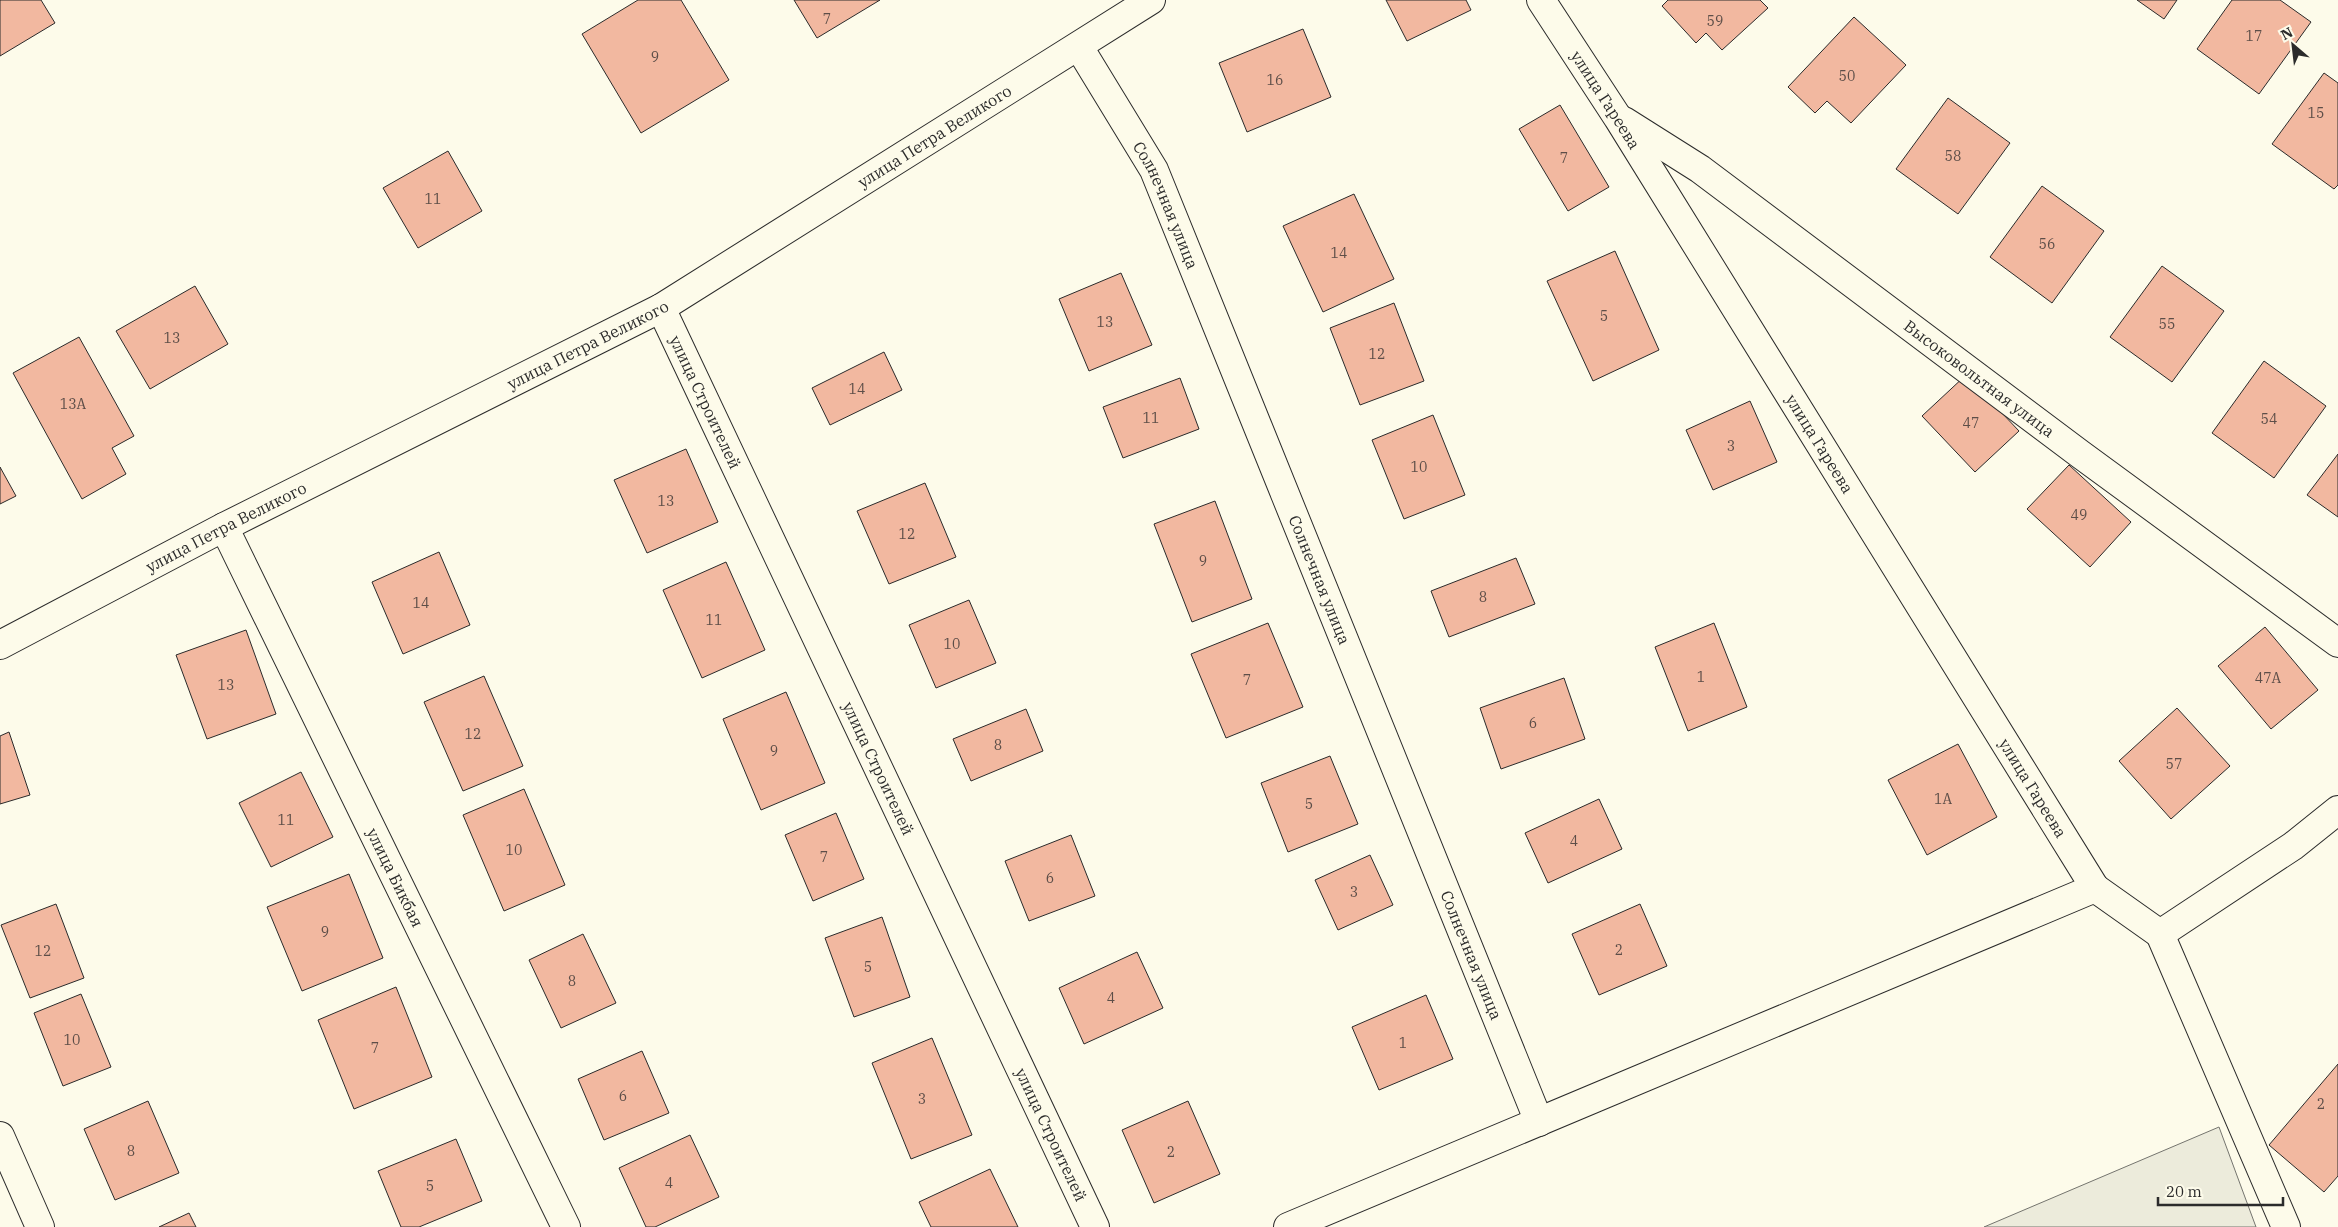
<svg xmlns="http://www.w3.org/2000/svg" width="2338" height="1227" viewBox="0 0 2338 1227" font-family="'IBM Plex Serif',serif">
<rect width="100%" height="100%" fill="#fdfbea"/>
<path fill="#ecebdb" stroke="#74746e" d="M 2219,1127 L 2256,1227 L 1984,1227 Z"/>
<path fill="#f2b8a0" stroke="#2b2b2b" d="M 0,0 L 41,0 L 55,23 L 0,56 Z
M 638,0 L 681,0 L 729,80 L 641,133 L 582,34 Z
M 794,0 L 880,0 L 817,38 Z
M 1386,0 L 1466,0 L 1471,10 L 1407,41 Z
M 1668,0 L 1760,0 L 1768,8 L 1722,50 L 1706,33 L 1696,43 L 1662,6 Z
M 2137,0 L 2177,0 L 2164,19 Z
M 2232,0 L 2280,0 L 2311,22 L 2259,94 L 2197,49 Z
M 1854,17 L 1906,65 L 1851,123 L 1827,101 L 1815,113 L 1788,87 Z
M 1303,29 L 1331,97 L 1247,132 L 1219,63 Z
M 2324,73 L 2338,83 L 2338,185 L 2334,189 L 2272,144 Z
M 1948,98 L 2010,143 L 1958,214 L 1896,169 Z
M 1560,105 L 1609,187 L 1568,211 L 1519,129 Z
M 448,151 L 482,211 L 418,248 L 383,188 Z
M 2042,186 L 2104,231 L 2052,303 L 1990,257 Z
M 1354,194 L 1394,279 L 1323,312 L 1283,226 Z
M 1615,251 L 1659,350 L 1593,381 L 1547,281 Z
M 2162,266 L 2224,311 L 2172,382 L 2110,337 Z
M 1121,273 L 1152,345 L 1089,371 L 1059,299 Z
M 195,286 L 228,344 L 150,389 L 116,331 Z
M 1394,303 L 1424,381 L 1360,405 L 1330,328 Z
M 79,337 L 134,436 L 112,448 L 126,474 L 82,499 L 13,373 Z
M 884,352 L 902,390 L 830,425 L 812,388 Z
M 2264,361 L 2326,406 L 2274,478 L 2212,433 Z
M 1966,375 L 2019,431 L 1975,472 L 1922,416 Z
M 1180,378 L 1199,429 L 1123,458 L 1103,407 Z
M 1750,401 L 1777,462 L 1713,490 L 1686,430 Z
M 1433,415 L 1465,495 L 1404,519 L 1372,440 Z
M 686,449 L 718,522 L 647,553 L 614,480 Z
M 2338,454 L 2338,517 L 2307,495 Z
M 2069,465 L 2131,522 L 2090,567 L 2027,509 Z
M 0,467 L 16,496 L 0,504 Z
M 925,483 L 956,557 L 889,584 L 857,511 Z
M 1215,501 L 1252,599 L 1192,622 L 1154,524 Z
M 439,552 L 470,625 L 403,654 L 372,582 Z
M 1516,558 L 1535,604 L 1449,637 L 1431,591 Z
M 726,562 L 765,650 L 702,678 L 663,590 Z
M 969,600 L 996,663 L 936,688 L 909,625 Z
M 1268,623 L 1303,707 L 1226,738 L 1191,654 Z
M 1714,623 L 1747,707 L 1688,731 L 1655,647 Z
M 2265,627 L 2318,690 L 2271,729 L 2218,666 Z
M 246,630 L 276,714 L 207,739 L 176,655 Z
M 484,676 L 523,766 L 463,791 L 424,702 Z
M 1564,678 L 1585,739 L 1501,769 L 1480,708 Z
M 786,692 L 825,783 L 761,810 L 723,719 Z
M 2177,708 L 2230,766 L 2171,819 L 2119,761 Z
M 1026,709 L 1043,751 L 971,781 L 953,739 Z
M 9,732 L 30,795 L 0,804 L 0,736 Z
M 1958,744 L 1997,817 L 1927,855 L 1888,780 Z
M 1330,756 L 1358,824 L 1288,852 L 1261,783 Z
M 301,772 L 333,837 L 271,867 L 239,803 Z
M 524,789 L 565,885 L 504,911 L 463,815 Z
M 1599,799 L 1622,849 L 1548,883 L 1525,833 Z
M 836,813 L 864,879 L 813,901 L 785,835 Z
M 1071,835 L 1095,896 L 1029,921 L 1005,861 Z
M 1370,855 L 1393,905 L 1338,930 L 1315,880 Z
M 349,874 L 383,958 L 302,991 L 267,907 Z
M 56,904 L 84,978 L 30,998 L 1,925 Z
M 1640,904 L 1667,966 L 1599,995 L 1572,934 Z
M 882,917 L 910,997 L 854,1017 L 825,938 Z
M 583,934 L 616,1003 L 561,1028 L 529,960 Z
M 1137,952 L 1163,1008 L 1084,1044 L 1059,988 Z
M 396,987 L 432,1077 L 354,1109 L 318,1020 Z
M 81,994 L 111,1067 L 63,1086 L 34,1013 Z
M 1426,995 L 1453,1059 L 1379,1090 L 1352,1027 Z
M 932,1038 L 972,1135 L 911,1159 L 872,1063 Z
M 642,1051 L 669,1113 L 604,1140 L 578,1079 Z
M 2338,1064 L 2338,1176 L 2324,1192 L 2269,1145 Z
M 148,1101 L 179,1173 L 115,1200 L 84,1129 Z
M 1188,1101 L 1220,1174 L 1154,1203 L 1122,1130 Z
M 690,1135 L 719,1197 L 655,1227 L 646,1227 L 619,1168 Z
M 456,1139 L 482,1201 L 419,1227 L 401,1227 L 378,1171 Z
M 990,1169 L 1018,1227 L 931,1227 L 919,1202 Z
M 189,1213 L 196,1227 L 159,1227 Z"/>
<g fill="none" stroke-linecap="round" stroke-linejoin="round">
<defs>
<g id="minor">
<path id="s1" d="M 1541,0 L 1618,118 L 2095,888"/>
<path id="s2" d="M 1079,47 L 1154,170 L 1539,1122"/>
<path id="s3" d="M 1624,121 L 1700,169 L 2080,454 L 2338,643"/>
<path id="s4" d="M 661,308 L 1095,1227"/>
<path id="s5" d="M 224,527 L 566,1227"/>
<path id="s6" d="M 0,645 L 224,527 L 661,308 L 1151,0"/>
<path d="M 2160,934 L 2286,1227"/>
<path d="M 0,1136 L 40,1227"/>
<path d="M 1288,1227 L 2095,888 L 2160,934 L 2293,846 L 2338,810"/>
</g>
</defs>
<use href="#minor" stroke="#2b2b2b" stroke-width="30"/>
<use href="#minor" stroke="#fdfbea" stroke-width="28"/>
</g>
<g text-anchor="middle" stroke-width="4" stroke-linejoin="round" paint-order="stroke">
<g font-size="14" fill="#5d4e48">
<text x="827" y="24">7</text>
<text x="1715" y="26">59</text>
<text x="2254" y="41">17</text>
<text x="655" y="62">9</text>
<text x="1847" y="81">50</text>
<text x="1275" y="85">16</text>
<text x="2316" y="118">15</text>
<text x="1953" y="161">58</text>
<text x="1564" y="163">7</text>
<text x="433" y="204">11</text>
<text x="2047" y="249">56</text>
<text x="1339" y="258">14</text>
<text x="1604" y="321">5</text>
<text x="1105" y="327">13</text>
<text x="2167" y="329">55</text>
<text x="172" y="343">13</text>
<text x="1377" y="359">12</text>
<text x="857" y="394">14</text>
<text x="73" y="409">13А</text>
<text x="1151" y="423">11</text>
<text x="2269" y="424">54</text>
<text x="1971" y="428">47</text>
<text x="1731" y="451">3</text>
<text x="1419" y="472">10</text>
<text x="666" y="506">13</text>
<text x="2079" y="520">49</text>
<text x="907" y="539">12</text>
<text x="1203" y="566">9</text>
<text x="1483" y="602">8</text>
<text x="421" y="608">14</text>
<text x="714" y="625">11</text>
<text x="952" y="649">10</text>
<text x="1701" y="682">1</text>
<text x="2268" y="683">47А</text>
<text x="1247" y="685">7</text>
<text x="226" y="690">13</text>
<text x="1533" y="728">6</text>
<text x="473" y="739">12</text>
<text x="998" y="750">8</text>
<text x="774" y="756">9</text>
<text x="2174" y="769">57</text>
<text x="1943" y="804">1А</text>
<text x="1309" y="809">5</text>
<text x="286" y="825">11</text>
<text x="1574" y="846">4</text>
<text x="514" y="855">10</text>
<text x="824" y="862">7</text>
<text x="1050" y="883">6</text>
<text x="1354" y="897">3</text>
<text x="325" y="937">9</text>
<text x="1619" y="955">2</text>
<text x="43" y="956">12</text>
<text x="868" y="972">5</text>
<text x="572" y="986">8</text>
<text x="1111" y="1003">4</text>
<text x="72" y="1045">10</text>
<text x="1403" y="1048">1</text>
<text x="375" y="1053">7</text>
<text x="623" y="1101">6</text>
<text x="922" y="1104">3</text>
<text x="2321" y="1109">2</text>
<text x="131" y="1156">8</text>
<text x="1171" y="1157">2</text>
<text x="669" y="1188">4</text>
<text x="430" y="1191">5</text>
</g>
<g font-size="16" fill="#2b2b2b" stroke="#fdfbea">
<text dy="6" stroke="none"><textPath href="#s1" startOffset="119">улица Гареева</textPath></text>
<text dy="6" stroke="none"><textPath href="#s6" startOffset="1065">улица Петра Великого</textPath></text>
<text dy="6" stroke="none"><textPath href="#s2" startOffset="181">Солнечная улица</textPath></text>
<text dy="6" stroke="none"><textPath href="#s6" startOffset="660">улица Петра Великого</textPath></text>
<text dy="6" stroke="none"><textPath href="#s3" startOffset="439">Высоковольтная улица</textPath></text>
<text dy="6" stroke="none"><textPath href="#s4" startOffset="104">улица Строителей</textPath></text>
<text dy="6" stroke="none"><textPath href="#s1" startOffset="524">улица Гареева</textPath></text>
<text dy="6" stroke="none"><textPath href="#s6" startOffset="255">улица Петра Великого</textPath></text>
<text dy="6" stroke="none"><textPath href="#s2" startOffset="586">Солнечная улица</textPath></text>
<text dy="6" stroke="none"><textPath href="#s4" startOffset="509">улица Строителей</textPath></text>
<text dy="6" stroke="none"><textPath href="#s1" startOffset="929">улица Гареева</textPath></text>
<text dy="6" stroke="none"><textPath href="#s5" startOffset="390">улица Бикбая</textPath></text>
<text dy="6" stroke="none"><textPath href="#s2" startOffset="991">Солнечная улица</textPath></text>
<text dy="6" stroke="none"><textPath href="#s4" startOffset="914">улица Строителей</textPath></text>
</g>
</g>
<g transform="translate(2293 45) rotate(332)" stroke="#fdfbea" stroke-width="4" paint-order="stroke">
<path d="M0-4L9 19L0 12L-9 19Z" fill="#2b2b2b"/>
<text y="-8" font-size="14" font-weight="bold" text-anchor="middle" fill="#2b2b2b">N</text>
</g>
<path d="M2158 1197v8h125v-8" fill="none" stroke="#2b2b2b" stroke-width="2.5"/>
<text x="2166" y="1197" font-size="15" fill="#2b2b2b" stroke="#fdfbea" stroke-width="4" paint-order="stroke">20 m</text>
</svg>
